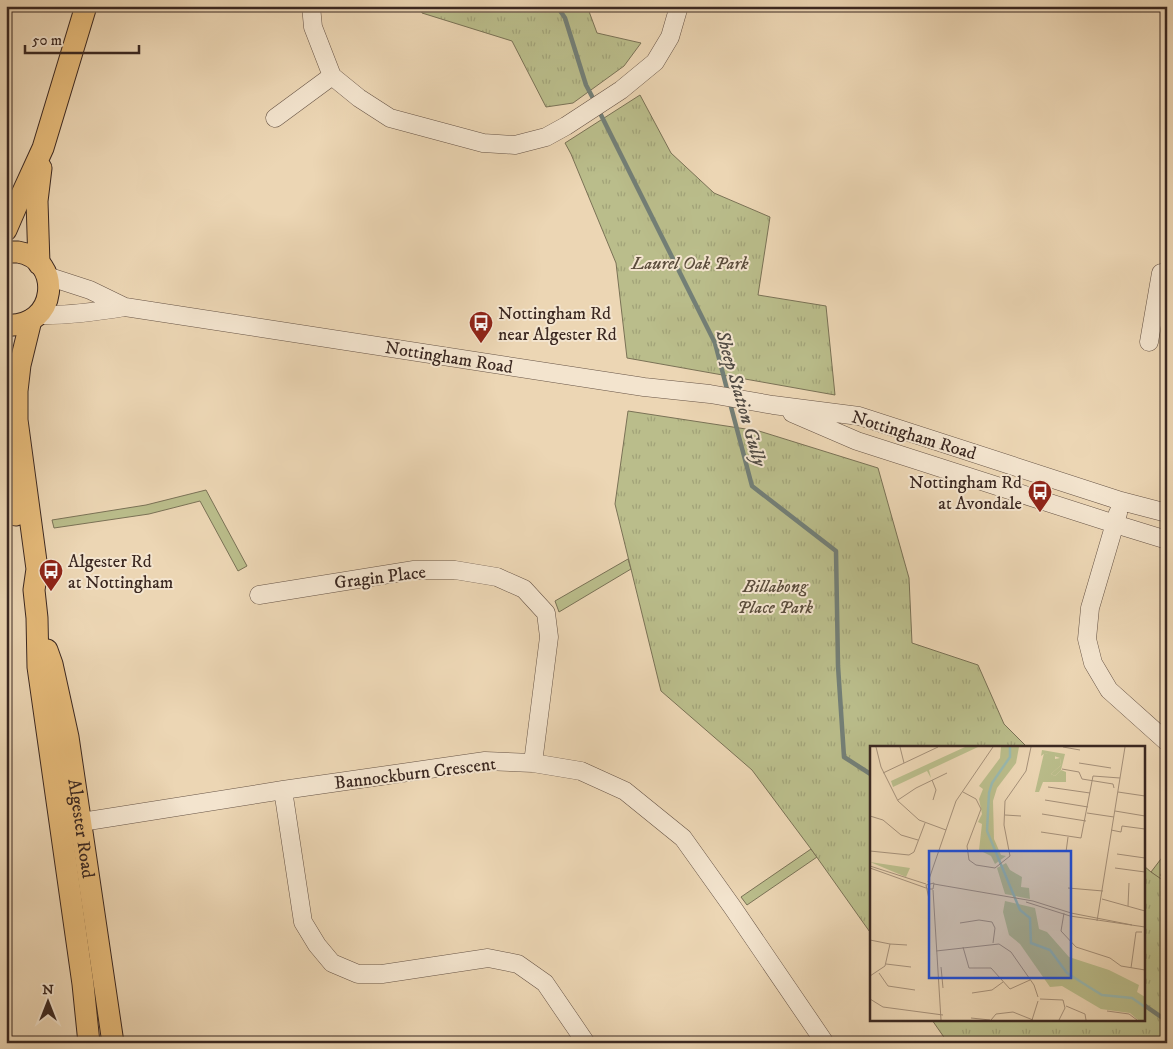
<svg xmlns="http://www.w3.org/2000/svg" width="1173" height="1049" viewBox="0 0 1173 1049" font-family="'IM FELL DW Pica',serif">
<defs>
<pattern id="park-tufts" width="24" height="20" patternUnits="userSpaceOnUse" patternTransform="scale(1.25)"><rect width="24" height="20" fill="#babd8b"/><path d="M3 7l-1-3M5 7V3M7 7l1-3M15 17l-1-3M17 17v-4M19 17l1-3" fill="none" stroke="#a1a278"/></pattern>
</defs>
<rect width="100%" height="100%" fill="#ecd6b4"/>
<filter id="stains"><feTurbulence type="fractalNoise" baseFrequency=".004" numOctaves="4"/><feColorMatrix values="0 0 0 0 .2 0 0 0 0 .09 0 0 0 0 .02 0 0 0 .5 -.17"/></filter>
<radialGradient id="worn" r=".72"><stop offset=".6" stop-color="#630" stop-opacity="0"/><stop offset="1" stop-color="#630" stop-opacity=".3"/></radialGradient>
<path fill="#babd8b" stroke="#7a7256" d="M 206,490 L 247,566 L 238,571 L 200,501 L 149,514 L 54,528 L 52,520 L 146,505 Z
M 628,559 L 631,569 L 559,612 L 555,601 Z
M 811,849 L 817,857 L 747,905 L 741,897 Z
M 1167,851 L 1167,867 L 1160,875 L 1162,877 L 1161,880 L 1151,872 Z"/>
<path fill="url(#park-tufts)" stroke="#7a7256" d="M 420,6 L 587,6 L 597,33 L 641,43 L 624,66 L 573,103 L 546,107 L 512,41 L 422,13 Z
M 640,95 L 671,153 L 714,193 L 770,217 L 758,295 L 826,306 L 835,395 L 627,358 L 616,263 L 571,154 L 565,143 Z
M 628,411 L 759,431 L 878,468 L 909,578 L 912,643 L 978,665 L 1004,724 L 1028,748 L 872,748 L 872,935 L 811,849 L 752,770 L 661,691 L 615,504 Z
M 1144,866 L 1151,872 L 1167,883 L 1167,1043 L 948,1043 L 932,1020 L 1144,1020 Z"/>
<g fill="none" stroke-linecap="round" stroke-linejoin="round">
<path stroke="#737f77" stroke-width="4.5" d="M 557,6 L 565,18 L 586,85 L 595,102
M 598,109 L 715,343 L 728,393
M 730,403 L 752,486 L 836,551 L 838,666 L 844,757 L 872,775
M 1144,1005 L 1167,1021"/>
<defs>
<path id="minor" d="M 311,6 L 313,27 L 332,76 L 359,98 L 390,118 L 483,143 L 515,145 L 546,137 L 566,126 L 621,90 L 655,62 L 670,37 L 679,6
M 275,118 L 332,76
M 47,276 L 90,290 L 125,307 L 644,387 L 710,394 L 773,405 L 859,416 L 1121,501 L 1167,513
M 37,315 C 67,316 95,312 125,307
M 1149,342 L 1161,273
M 792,413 L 857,441 L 1115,524 L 1167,540
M 1118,513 L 1090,608 L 1087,639 L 1093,663 L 1109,690 L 1167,742
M 259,595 L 414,570 L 455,570 L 497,577 L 524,589 L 546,613 L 549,637 L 533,763
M 283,790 L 303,922 L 317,945 L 332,963 L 358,974 L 382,974 L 488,958 L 518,964 L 545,983 L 586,1043
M 69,824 L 283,790 L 485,761 L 533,763 L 581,771 L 625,791 L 683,838 L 733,908 L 825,1043"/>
<g id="major">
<path d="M 6,230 L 16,207 L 43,148 L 86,6"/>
<path d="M 6,252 C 10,252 14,252 18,252 C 63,259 58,329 6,325"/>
<path d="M 39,264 L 37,201 L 41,168"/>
<path d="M 31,320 L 20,365 L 17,391 L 17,420 L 37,569 L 34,590 L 37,618 L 38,667 L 83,984 L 89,1043"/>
<path d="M 6,461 L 16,515"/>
<path id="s1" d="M 47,650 L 52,664 L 68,737 L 113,1043"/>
</g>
</defs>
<use href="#minor" stroke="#675446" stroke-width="19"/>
<use href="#major" stroke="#3b2821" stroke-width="23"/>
<use href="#minor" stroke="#f3e4ce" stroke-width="18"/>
<use href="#major" stroke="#e6bb7a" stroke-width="21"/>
</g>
<defs>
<symbol id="bus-pin" viewBox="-11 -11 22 30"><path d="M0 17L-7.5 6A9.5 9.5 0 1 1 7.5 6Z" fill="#8f2418" stroke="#f3e4ce"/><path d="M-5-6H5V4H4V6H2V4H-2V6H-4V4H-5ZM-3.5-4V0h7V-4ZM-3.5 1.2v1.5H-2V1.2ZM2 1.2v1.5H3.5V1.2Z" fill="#fff"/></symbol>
</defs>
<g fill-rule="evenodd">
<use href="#bus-pin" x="467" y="309" width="28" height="38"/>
<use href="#bus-pin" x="1026" y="478" width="28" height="38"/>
<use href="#bus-pin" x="37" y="557" width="28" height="38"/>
</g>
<g text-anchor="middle" stroke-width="4" stroke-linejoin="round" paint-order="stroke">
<g font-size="18" font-style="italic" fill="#5b4d3c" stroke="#f3e4ce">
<text x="690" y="269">Laurel Oak Park</text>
<text x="775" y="592">Billabong<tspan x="775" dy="21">Place Park</tspan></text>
</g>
<g font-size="18" fill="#3b2821" stroke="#f3e4ce" text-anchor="start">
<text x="498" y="319">Nottingham Rd<tspan x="498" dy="21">near Algester Rd</tspan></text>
<text x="1022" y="488" text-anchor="end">Nottingham Rd<tspan x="1022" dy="21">at Avondale</tspan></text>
<text x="68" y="567">Algester Rd<tspan x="68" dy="21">at Nottingham</tspan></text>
</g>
<g font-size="18" fill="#3b2821" stroke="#f3e4ce">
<text transform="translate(449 357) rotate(9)" y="6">Nottingham Road</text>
<text transform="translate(914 435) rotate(17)" y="6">Nottingham Road</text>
<text transform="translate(380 577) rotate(-7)" y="6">Gragin Place</text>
<text transform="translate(415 773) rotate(-7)" y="6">Bannockburn Crescent</text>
<text dy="6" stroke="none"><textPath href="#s1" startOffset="182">Algester Road</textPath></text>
</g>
<g font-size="19" font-style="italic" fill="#524c45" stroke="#f3e4ce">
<text transform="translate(742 398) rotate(74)" y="7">Sheep Station Gully</text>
</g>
</g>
<g transform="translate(870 746)">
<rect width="275" height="275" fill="#ecd6b4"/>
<path d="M 172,4 L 195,8 L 191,24 L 185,30 L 181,28 L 191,19 L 190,12 L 175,7 L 171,10 Z" fill="#babd8b"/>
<path d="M 174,7 L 185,8 L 185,13 L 190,12 L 191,19 L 181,28 L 185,30 L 191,24 L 196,26 L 196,36 L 173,36 L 169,46 L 165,46 Z" fill="#babd8b"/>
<path d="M 95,1 L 108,1 L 59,24 L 61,32 L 57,25 L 23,41 L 21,35 ZM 131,1 L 149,1 L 146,17 L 127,42 L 123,55 L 124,93 L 131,109 L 136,110 L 125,118 L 121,110 L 109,104 L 112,78 L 108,76 L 112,68 L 109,53 L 113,43 L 109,40 L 130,12 ZM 0,116 L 40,122 L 36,131 ZM 136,117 L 140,124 L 152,131 L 151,141 L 159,142 L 160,153 L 135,148 L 127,122 ZM 135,155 L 165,162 L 169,183 L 177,186 L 199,211 L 239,224 L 269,239 L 267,246 L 275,251 L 275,274 L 268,274 L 260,267 L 231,263 L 192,240 L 180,241 L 150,198 L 139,189 L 133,166 Z" fill="#babd8b"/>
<path fill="none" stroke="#99b9b0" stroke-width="2.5" d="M 140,1 L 140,11 L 122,37 L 119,47 L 117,85 L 150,164 L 160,172 L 161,197 L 180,204 L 197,227 L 219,241 L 232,249 L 262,252 L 275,261"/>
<path fill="none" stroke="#a59079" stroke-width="1" d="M 6,1 L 11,21 L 28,55 L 49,74 L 76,84M 30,1 L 34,17M 193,1 L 210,4M 209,17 L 241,22M 192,23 L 209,26 L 212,33 L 243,38 L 244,42M 13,27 L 68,1M 62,34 L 66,44 L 63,54M 178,41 L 220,47M 93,46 L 106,53 L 111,63 L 97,100 L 99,114 L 106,119 L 125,122 L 140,110 L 134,79 L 135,55 L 156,25 L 161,1M 248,46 L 275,50M 28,54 L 46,42 L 77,27M 175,54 L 218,61M 245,65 L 275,70M 217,67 L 244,71M 172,68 L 216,75M 135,69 L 151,70M 0,70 L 13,74 L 31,89 L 48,94M 241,84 L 251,86 L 252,80 L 275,83M 171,86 L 211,92 L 223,30 L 250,32M 0,105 L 39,109 L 44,106 L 55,77M 196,106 L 198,91M 247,108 L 275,112M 0,120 L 56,138M 0,122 L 56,142M 245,122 L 275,126M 58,136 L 86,55 L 123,1M 64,138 L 163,155 L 201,167 L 262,179M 198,142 L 233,145M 57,143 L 63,143 L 64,137 L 56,139 L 59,153M 63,144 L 71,274M 232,153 L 275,165M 156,156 L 200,170 L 275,181M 258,160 L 259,137M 194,167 L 191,185 L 206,201 L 240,212 L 251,220 L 275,224M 227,175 L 255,1M 90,177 L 109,174 L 122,176 L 125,182 L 123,197M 0,194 L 20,198M 93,201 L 99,222 L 121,222 L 140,243 L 160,234M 66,205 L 129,198 L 141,206 L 164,239 L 168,251M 16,218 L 41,221M 71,221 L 73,242M 261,222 L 266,186 L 272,186M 9,227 L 18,240 L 45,244M 0,230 L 15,220 L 20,198 L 37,199M 102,247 L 122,244 L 133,236M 0,253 L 13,261 L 73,269M 170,253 L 193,254 L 195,262 L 189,274M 196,260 L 215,268 L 216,274M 237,265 L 259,268 L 267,274M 101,272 L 120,274M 121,274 L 126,268 L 143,266 L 163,274M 162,274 L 168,255"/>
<path fill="#1d4ed8" fill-opacity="0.15" stroke="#1d4ed8" stroke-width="2.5" d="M 59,105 L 201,105 L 201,232 L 59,232 Z"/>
<rect width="275" height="275" fill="none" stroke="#3b2821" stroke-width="2.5"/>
</g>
<rect width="1173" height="1049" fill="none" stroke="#ecd6b4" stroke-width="25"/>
<rect x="8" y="8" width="1158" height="1034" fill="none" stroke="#3b2821" stroke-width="2.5"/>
<rect x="12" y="12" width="1148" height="1024" fill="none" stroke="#3b2821"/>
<g transform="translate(48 1002)" stroke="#f3e4ce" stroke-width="4" paint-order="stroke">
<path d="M0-4L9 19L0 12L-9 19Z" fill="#3b2821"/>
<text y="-8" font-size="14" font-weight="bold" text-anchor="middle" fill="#3b2821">N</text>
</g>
<path d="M25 45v8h114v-8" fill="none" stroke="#3b2821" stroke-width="2.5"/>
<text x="32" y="45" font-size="15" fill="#3b2821" stroke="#f3e4ce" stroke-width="4" paint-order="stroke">50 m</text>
<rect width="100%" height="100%" filter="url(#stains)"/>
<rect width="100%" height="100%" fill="url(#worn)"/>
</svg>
